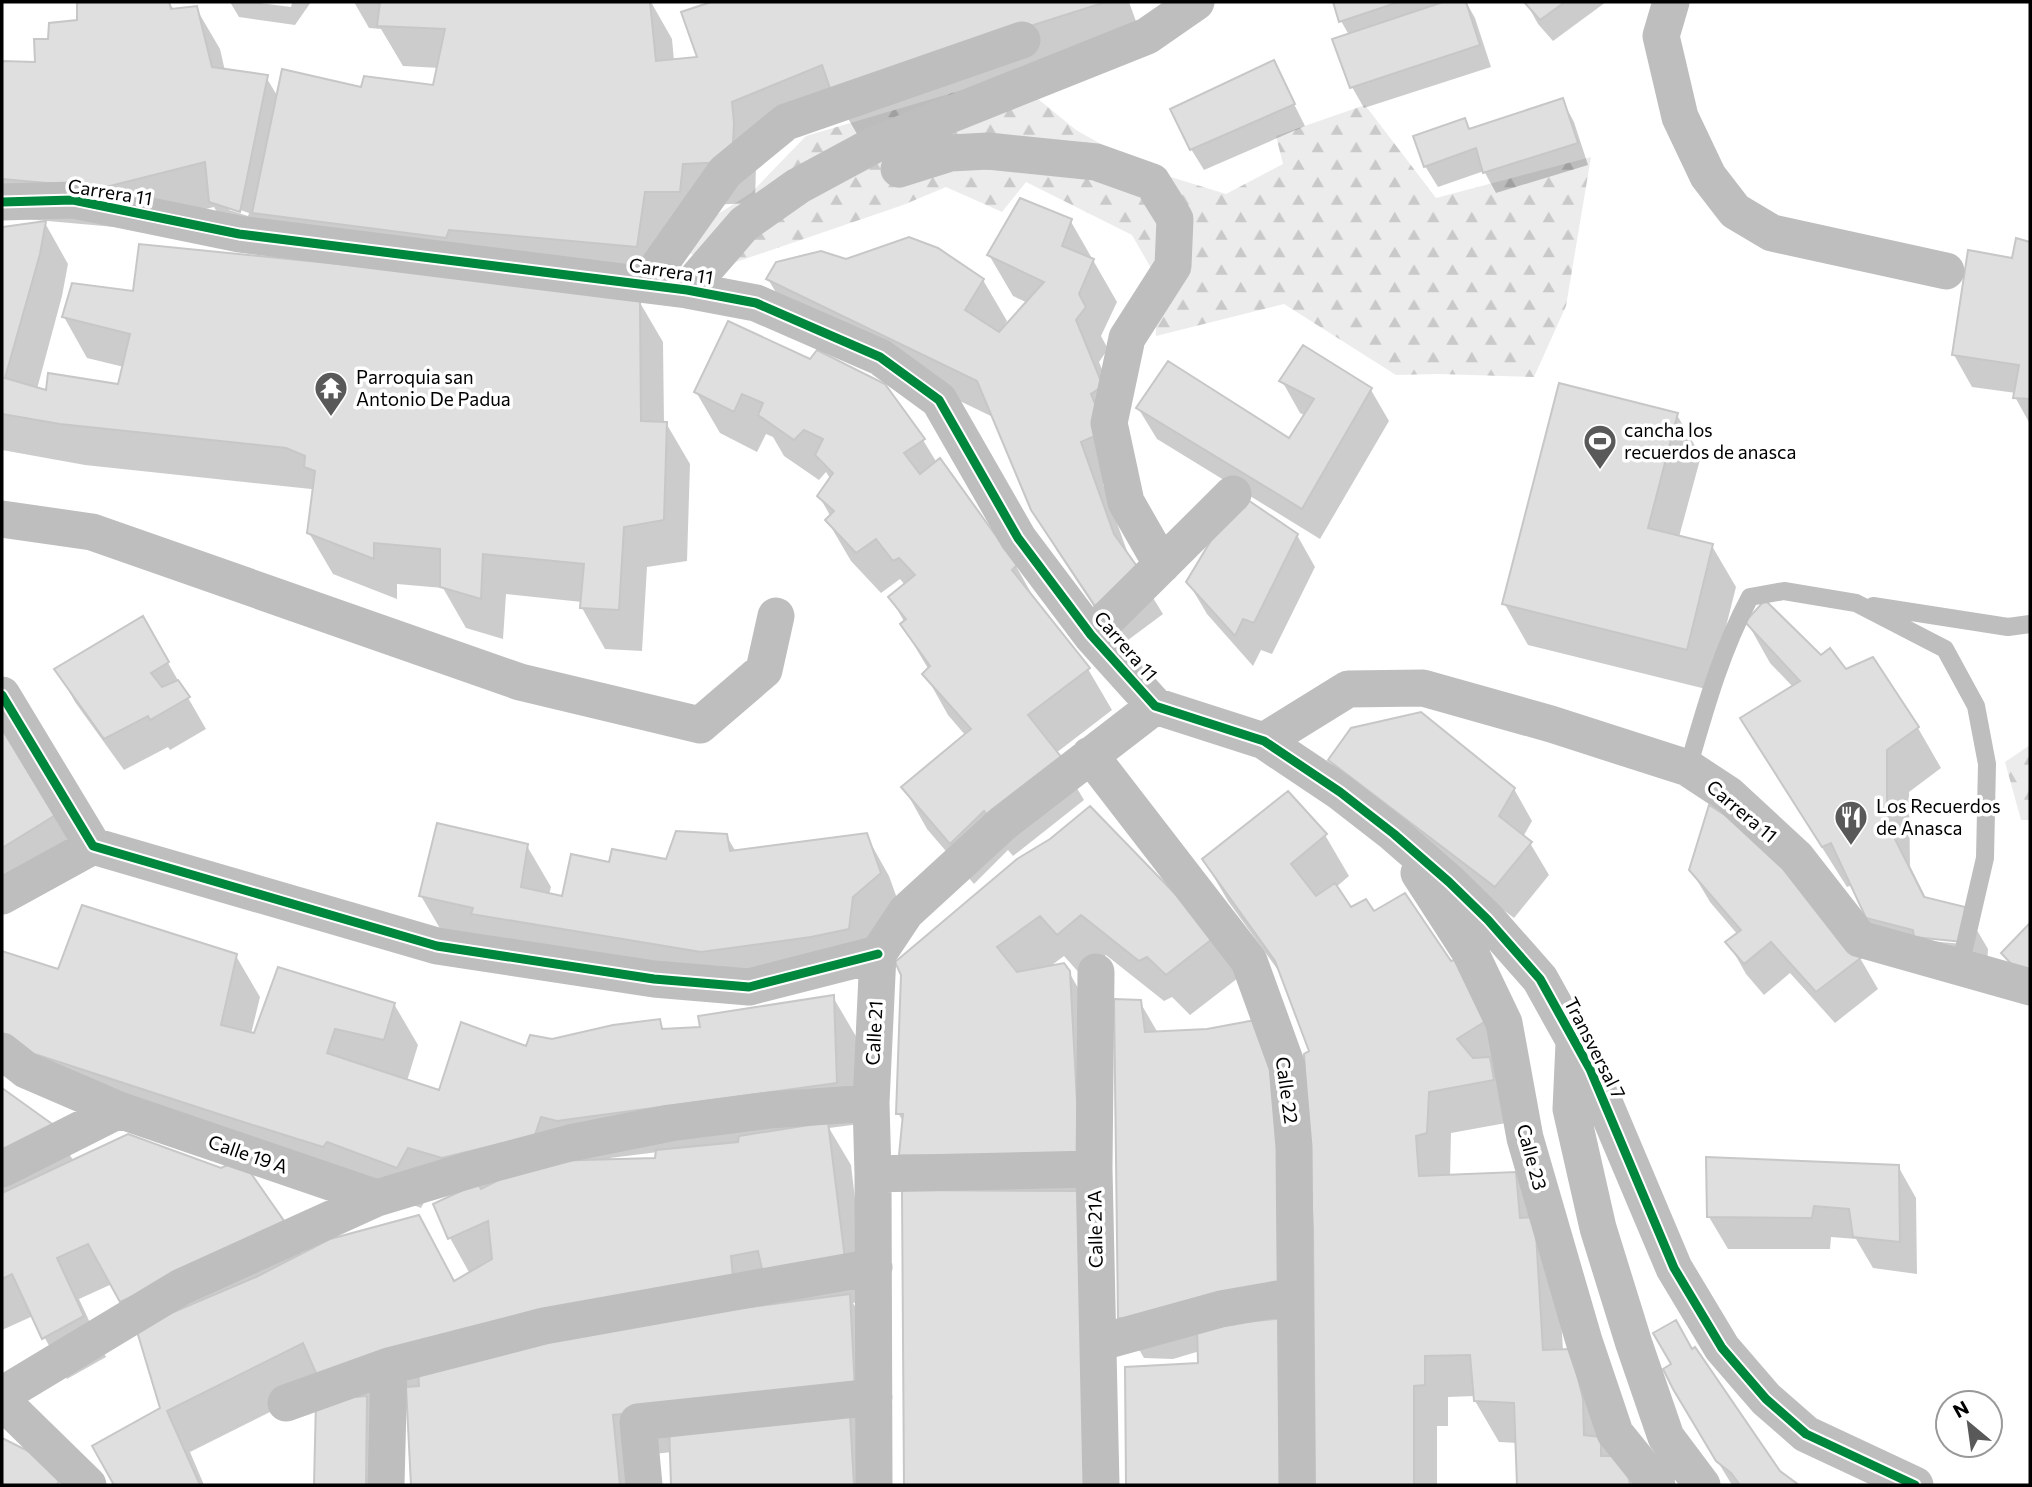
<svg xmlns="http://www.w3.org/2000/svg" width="2032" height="1487" viewBox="0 0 2032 1487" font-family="Commissioner,sans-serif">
<defs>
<pattern id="forest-firs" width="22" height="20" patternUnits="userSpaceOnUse" patternTransform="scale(1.75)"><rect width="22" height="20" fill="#ececec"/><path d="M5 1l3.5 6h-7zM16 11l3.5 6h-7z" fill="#c9c9c9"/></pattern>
</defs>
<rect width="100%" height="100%" fill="#fff"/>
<path fill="url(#forest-firs)" d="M 1010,76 L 1076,130 L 1145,169 L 1226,194 L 1283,164 L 1276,136 L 1365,105 L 1436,198 L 1591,157 L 1566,306 L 1534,377 L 1439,374 L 1396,375 L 1284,304 L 1156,336 L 1155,275 L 1132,235 L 1026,182 L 1002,212 L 946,187 L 903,205 L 736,262 L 690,254 L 710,219 L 751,193 L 806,136 Z
M 2030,745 L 2030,820 L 2021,820 L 2005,762 Z"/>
<path fill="#0003" fill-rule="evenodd" d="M 79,2 L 169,2 L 174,10 L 196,8 L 220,49 L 225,71 L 266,77 L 278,97 L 362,89 L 435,87 L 439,68 L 403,66 L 381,29 L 369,28 L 354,2 L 651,2 L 672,39 L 674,61 L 699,58 L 683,13 L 717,2 L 1129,2 L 1142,38 L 857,134 L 842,108 L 754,143 L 756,165 L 755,203 L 706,205 L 639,301 L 663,342 L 664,423 L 666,423 L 690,464 L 687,561 L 647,567 L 642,651 L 605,649 L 582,608 L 582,602 L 506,594 L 503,639 L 466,628 L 443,588 L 397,584 L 397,599 L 333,574 L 309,533 L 314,490 L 311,489 L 85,465 L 2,450 L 2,228 L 45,223 L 68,264 L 62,296 L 37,389 L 47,392 L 119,385 L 124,367 L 87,358 L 64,317 L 134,293 L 361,268 L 235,243 L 214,207 L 126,228 L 14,218 L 2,220 L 2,63 L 37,64 L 49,40 L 79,22 ZM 229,206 L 249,213 L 248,216 L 229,210 Z
M 230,2 L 253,2 L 291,7 L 292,3 L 281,2 L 311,2 L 295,25 L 239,17 Z
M 1335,2 L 1466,2 L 1475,18 L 1491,67 L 1364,108 L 1352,87 L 1349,35 L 1341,21 Z
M 1526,2 L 1606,2 L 1553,41 L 1538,24 Z
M 1273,62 L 1305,126 L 1204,170 L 1191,149 Z
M 1562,100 L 1574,122 L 1588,165 L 1496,193 L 1484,171 L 1438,187 L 1425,166 L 1464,120 L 1470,130 Z
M 1070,220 L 1117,302 L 1101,336 L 1108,349 L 1099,362 L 1126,428 L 1128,472 L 1103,484 L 1131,562 L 1163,614 L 1120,646 L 1057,551 L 1032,509 L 995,418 L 792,320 L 768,279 L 846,261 L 983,280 L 1007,321 L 1002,329 L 1028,303 L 1013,296 L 989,255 Z
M 2017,241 L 2030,244 L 2030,424 L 2015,397 L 2016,393 L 1972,387 L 1954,355 L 2013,260 Z
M 728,324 L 923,440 L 937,463 L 1016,566 L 1039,607 L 1088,669 L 1112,710 L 1056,753 L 1084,800 L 1013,856 L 1008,850 L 974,884 L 927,829 L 904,788 L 966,736 L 948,715 L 925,674 L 929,670 L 902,625 L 905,623 L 890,597 L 905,585 L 900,579 L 881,593 L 851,561 L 827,520 L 831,517 L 819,496 L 831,480 L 826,472 L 819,480 L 784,456 L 773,437 L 766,434 L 757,452 L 720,433 L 696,392 Z
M 1282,381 L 1371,390 L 1389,421 L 1320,539 L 1157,439 L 1138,408 L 1290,441 L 1306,416 L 1300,413 Z
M 1677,415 L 1701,456 L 1679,537 L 1712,546 L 1736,587 L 1710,690 L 1528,645 L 1504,603 Z
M 1297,535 L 1315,567 L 1272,654 L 1261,650 L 1253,666 L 1207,614 L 1188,582 Z
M 1747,622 L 1846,671 L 1918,728 L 1941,768 L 1909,792 L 1910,866 L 1927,900 L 1964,908 L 1988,949 L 1986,982 L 1891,959 L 1867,917 L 1852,885 L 1847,887 L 1766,759 L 1793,687 L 1770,663 ZM 1909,935 L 1964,941 L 1963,944 L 1908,939 Z
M 160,649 L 206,729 L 170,750 L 168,747 L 124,770 L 75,702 L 57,670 Z
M 2,725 L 84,853 L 2,903 Z
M 1330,760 L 1514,789 L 1532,821 L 1523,837 L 1530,843 L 1549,875 L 1514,918 L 1348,792 Z
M 1288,794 L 1325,835 L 1349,876 L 1335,888 L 1351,910 L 1374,914 L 1480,1002 L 1517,1121 L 1451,1133 L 1450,1177 L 1515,1174 L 1538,1215 L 1558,1260 L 1563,1351 L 1640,1485 L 1519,1485 L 1517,1443 L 1499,1442 L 1475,1401 L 1475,1396 L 1448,1397 L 1448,1426 L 1437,1426 L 1437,1485 L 1317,1485 L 1311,1052 L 1283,977 L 1228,901 L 1204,860 Z
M 726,835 L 736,852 L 866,835 L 889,876 L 903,915 L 876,938 L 726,992 L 445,937 L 421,896 L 527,846 L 551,887 L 549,895 L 564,898 L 610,864 L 668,861 Z
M 1018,861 L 1214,937 L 1238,978 L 1190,1015 L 1172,997 L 1164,1001 L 1106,955 L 1081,975 L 1064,956 L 1048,968 L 1069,972 L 1093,1014 L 1111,1485 L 906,1485 L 904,1123 L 898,1113 Z
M 1691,870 L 1860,958 L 1878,989 L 1835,1023 L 1790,973 L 1764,995 L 1746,974 L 1728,942 L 1738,935 L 1710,902 Z
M 2,953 L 59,971 L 236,956 L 260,997 L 251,1034 L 394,1004 L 418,1045 L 407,1081 L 440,1092 L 527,1048 L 552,1041 L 659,1021 L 665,1031 L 702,1029 L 833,997 L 857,1038 L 860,1124 L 829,1128 L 851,1165 L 867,1300 L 853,1303 L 873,1337 L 874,1485 L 673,1485 L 672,1452 L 636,1456 L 639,1485 L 412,1485 L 408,1397 L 373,1410 L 378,1485 L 316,1485 L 318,1402 L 324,1385 L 190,1452 L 204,1485 L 116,1485 L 94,1446 L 162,1409 L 139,1331 L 112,1284 L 79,1299 L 106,1357 L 67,1379 L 33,1316 L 2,1330 L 2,1090 L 54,1127 L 74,1162 L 285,1226 L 302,1255 L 455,1283 L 470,1274 L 450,1238 L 436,1204 L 456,1195 L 432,1188 L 421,1208 L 2,1050 ZM 658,1152 L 656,1159 L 610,1161 L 610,1158 ZM 776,1293 L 783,1305 L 755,1308 Z
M 1140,1002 L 1158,1033 L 1207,1031 L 1260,1021 L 1310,1485 L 1129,1485 L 1127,1368 L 1200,1365 L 1200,1351 L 1173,1359 L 1144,1358 L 1120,1317 Z
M 1898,1166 L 1916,1198 L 1917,1274 L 1873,1268 L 1856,1239 L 1831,1237 L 1830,1249 L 1728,1249 L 1709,1217 Z
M 1692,1351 L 1779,1472 L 1796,1485 L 1732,1485 L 1699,1431 Z
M 2,1436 L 4,1441 L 59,1485 L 2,1485 Z"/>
<path fill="#dfdfdf" stroke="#c7c7c7" stroke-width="2" d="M 77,2 L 169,2 L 171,9 L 197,6 L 212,67 L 268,75 L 240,212 L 209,202 L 205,162 L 102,188 L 2,179 L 2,61 L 35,62 L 34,39 L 48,39 L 49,23 L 77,20 Z
M 380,2 L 650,2 L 656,61 L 697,57 L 681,12 L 711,2 L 1106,2 L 920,61 L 832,94 L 822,65 L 732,102 L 734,123 L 732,162 L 683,164 L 680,192 L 645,192 L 637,247 L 449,230 L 446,238 L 252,213 L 282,69 L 361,87 L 364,76 L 433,85 L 445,29 L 377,26 Z
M 1333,2 L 1399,2 L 1339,22 Z
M 1443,2 L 1466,2 L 1480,45 L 1350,88 L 1332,39 Z
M 1524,2 L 1565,2 L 1540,20 Z
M 1274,60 L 1295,104 L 1190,150 L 1170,109 Z
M 1563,98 L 1578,143 L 1483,173 L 1476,148 L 1424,167 L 1413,136 L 1465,118 L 1469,129 Z
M 1020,198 L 1072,219 L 1062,246 L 1094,259 L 1079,294 L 1086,307 L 1076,320 L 1103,386 L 1091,394 L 1106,431 L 1081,442 L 1114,534 L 1141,572 L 1095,606 L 1031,510 L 977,381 L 766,279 L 776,262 L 821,251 L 846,259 L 909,237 L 938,248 L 984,279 L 965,310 L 999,332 L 1044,282 L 987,255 Z
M 46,221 L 40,254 L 5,378 L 46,390 L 48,373 L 118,384 L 130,334 L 62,317 L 72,283 L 133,291 L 139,244 L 378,268 L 640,299 L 641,421 L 667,422 L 664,520 L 624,527 L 619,610 L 580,608 L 584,564 L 483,554 L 481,599 L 440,587 L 440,549 L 374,543 L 374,559 L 307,533 L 315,471 L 304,467 L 305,456 L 286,448 L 60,424 L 2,414 L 2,227 Z
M 2016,238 L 2030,242 L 2030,399 L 2013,398 L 2019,365 L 1952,355 L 1968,250 L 2012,258 Z
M 728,321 L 810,359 L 817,350 L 885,384 L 925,439 L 904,453 L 920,474 L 940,458 L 1017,565 L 1012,570 L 1090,668 L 1028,715 L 1062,758 L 988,816 L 984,811 L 950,844 L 901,787 L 971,729 L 922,674 L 930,666 L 900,624 L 906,619 L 888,597 L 915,575 L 899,558 L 893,561 L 876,539 L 856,553 L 825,520 L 834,511 L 817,496 L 833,473 L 815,455 L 823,439 L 804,430 L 794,440 L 758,415 L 763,403 L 742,394 L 734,412 L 694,392 Z
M 1303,345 L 1372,388 L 1302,509 L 1136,408 L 1168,361 L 1289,438 L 1314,399 L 1279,381 Z
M 1559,383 L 1678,413 L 1648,528 L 1713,544 L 1687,650 L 1502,604 Z
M 1239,494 L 1298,534 L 1254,623 L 1243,619 L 1235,636 L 1186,582 Z
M 1765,600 L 1821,655 L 1830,648 L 1846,669 L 1873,657 L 1919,727 L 1887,750 L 1887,823 L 1924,897 L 1965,907 L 1963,942 L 1914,937 L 1913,930 L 1866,918 L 1831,843 L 1822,847 L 1740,718 L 1800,681 L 1745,622 Z
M 143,616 L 169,662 L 151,673 L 162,687 L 178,680 L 190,697 L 150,720 L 148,716 L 104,739 L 54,669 Z
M 1421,712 L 1515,788 L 1499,816 L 1532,842 L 1495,887 L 1328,760 L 1351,728 Z
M 2,721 L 62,811 L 2,848 Z
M 1288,791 L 1327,834 L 1291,864 L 1316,896 L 1335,883 L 1351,907 L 1366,899 L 1374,911 L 1405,893 L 1451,961 L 1457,959 L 1489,1019 L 1457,1039 L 1473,1058 L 1490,1057 L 1494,1080 L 1429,1092 L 1427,1133 L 1416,1136 L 1419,1176 L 1516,1172 L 1520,1218 L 1535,1217 L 1543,1350 L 1571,1349 L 1583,1399 L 1584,1435 L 1601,1437 L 1601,1456 L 1625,1456 L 1630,1485 L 1517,1485 L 1514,1403 L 1474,1401 L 1470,1355 L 1425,1356 L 1425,1385 L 1414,1386 L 1414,1485 L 1315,1485 L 1313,1229 L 1304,1054 L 1309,1051 L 1275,961 L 1202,859 Z
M 1709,805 L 1749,830 L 1862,957 L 1816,992 L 1771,942 L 1744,964 L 1725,942 L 1741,930 L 1689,870 Z
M 1090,806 L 1216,936 L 1166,975 L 1147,957 L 1139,961 L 1081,915 L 1057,935 L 1040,916 L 997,947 L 1017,972 L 1064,963 L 1070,971 L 1080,1157 L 899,1155 L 903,1114 L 896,1114 L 901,975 L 895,962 L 1017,859 L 1050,839 Z
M 437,823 L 528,844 L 521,887 L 562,896 L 571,854 L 609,862 L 612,849 L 666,859 L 676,831 L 727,834 L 730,851 L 867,833 L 881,873 L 853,897 L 849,929 L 811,937 L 701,952 L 471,914 L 473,908 L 419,896 Z
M 82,905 L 237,954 L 221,1025 L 254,1033 L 278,967 L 395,1003 L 384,1040 L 335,1029 L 327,1053 L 439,1090 L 461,1022 L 526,1046 L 530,1035 L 552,1039 L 613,1025 L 660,1019 L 662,1029 L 700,1027 L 698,1016 L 834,995 L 837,1083 L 557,1121 L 541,1117 L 535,1135 L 442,1158 L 408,1148 L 397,1168 L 327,1142 L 323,1147 L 237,1120 L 13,1047 L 2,1039 L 2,951 L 58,969 Z
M 2030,923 L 2030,973 L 2018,971 L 2001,953 Z
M 1114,999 L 1141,1000 L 1145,1032 L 1207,1029 L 1261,1019 L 1278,1078 L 1282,1285 L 1148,1319 L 1118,1318 Z
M 2,1088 L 55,1126 L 2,1151 Z
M 828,1122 L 845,1259 L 763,1274 L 758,1251 L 731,1256 L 733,1277 L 319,1380 L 303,1343 L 167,1411 L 200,1485 L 114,1485 L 92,1446 L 160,1408 L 136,1328 L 256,1277 L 330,1239 L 419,1215 L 454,1281 L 492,1259 L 488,1221 L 448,1239 L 433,1204 L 478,1183 L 481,1189 L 513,1173 L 547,1161 L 655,1158 L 656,1150 L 738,1142 L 739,1136 Z
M 128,1134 L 221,1168 L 241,1159 L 287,1225 L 120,1302 L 88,1244 L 57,1258 L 84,1316 L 42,1339 L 12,1274 L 2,1279 L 2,1193 Z
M 1706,1157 L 1899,1165 L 1900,1242 L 1853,1237 L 1849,1209 L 1814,1206 L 1812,1218 L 1707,1217 Z
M 902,1190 L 1080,1191 L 1090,1485 L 904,1485 Z
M 850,1294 L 855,1390 L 613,1415 L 620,1485 L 411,1485 L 406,1387 L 419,1386 L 418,1369 L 566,1331 Z
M 1285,1318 L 1288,1485 L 1126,1485 L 1125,1367 L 1198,1363 L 1197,1327 Z
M 1676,1320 L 1692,1349 L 1695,1347 L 1780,1471 L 1799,1485 L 1740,1485 L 1731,1473 L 1716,1461 L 1673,1389 L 1663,1369 L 1671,1364 L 1653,1333 Z
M 367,1396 L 366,1485 L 314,1485 L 316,1400 Z
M 850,1416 L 854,1485 L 671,1485 L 669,1424 Z
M 2,1438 L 36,1455 L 59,1481 L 57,1485 L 2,1485 Z"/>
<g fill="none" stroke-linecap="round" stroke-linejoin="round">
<path stroke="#bebebe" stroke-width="18" d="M 1873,606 L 2008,627 L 2030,624
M 1688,768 C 1705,709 1721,651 1750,597 L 1784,591 L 1856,603 L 1945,649 L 1976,706 L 1987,764 L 1985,858 L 1960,966"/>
<path stroke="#bebebe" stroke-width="37" d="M 1671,2 L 1661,36 L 1680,117 L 1708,176 L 1735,211 L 1772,233 L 1946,271
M 899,169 L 950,153 L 988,151 L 1096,162 L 1152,182 L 1175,219 L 1173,266 L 1127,338 L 1109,423 L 1126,502 L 1162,565
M 2,202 L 73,200 L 239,234 L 687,290 L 756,303 L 880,357 L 939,400 L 1018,538 L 1091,635 L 1155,706
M 646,284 L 725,172 L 786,122 L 1022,40
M 687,290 L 744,224 L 798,186 L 874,145 L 1147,36 L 1196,2
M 2,519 L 92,532 L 520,682 L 700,725 L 764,670 L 776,616
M 1091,635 L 1233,494
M 2,695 L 93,846 L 437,946 L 654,979 L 749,987 L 878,954
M 1155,706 L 1264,741 L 1340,792 L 1394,834 L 1449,882 L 1488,920 L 1540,979 L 1590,1069 L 1674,1268 L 1722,1348 L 1766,1399 L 1806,1434 L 1915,1485
M 1264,741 L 1348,689 L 1423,688 L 1551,724 L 1688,768 L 1729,795 L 1796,857 L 1860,939 L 2030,987
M 1090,755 L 1249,961 L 1287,1066 L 1294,1147 L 1297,1485
M 1419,873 L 1470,952 L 1504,1023 L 1525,1138 L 1584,1341 L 1615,1433 L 1657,1485
M 2,896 L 93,846
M 1096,972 L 1094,1169 L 1101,1485
M 1574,1043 L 1571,1109 L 1598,1228 L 1634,1344 L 1666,1437 L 1702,1485
M 2,1051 L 26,1070 L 119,1110 L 377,1198
M 2,1169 L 119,1110
M 873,1174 L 1094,1169
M 1098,1343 L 1221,1309 L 1295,1296
M 2,1395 L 181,1287 L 377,1198 L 473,1169 L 570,1143 L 670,1123 L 770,1110 L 871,1103
M 2,1401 L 88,1485
M 286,1403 L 389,1366 L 544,1326 L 874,1267
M 386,1485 L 389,1366
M 644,1485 L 638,1422 L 874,1397
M 874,1485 L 873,1174 L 871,1103 L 878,954 L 906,912 L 1002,824 L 1155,706"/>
<defs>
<path id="cycleway" d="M 2,202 L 73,200 L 239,234 L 687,290 L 756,303 L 880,357 L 939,400 L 1018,538 L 1091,635 L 1155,706 L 1264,741 L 1340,792 L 1394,834 L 1449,882 L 1488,920 L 1540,979 L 1590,1069 L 1674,1268 L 1722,1348 L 1766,1399 L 1806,1434 L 1915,1485
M 2,695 L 93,846 L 437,946 L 654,979 L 749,987 L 878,954"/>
</defs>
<use href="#cycleway" stroke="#fff" stroke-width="13"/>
<use href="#cycleway" stroke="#00873e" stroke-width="9"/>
</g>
<defs>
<symbol id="temple-pin" viewBox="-11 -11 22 30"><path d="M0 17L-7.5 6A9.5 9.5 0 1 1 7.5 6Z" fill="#595959" stroke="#fff"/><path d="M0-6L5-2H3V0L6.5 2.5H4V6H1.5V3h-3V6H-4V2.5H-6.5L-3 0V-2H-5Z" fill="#fff"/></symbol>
<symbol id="stadium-pin" viewBox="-11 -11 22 30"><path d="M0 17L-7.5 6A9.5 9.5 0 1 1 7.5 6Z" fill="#595959" stroke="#fff"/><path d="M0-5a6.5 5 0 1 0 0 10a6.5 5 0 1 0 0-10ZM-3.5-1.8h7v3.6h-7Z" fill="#fff"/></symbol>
<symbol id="restaurant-pin" viewBox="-11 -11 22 30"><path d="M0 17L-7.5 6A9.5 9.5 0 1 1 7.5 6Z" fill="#595959" stroke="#fff"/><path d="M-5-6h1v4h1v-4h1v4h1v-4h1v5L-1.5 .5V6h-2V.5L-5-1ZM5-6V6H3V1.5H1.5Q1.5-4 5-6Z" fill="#fff"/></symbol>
</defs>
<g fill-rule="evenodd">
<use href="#temple-pin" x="312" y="369" width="38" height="52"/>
<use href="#stadium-pin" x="1581" y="422" width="38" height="52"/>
<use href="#restaurant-pin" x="1832" y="798" width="38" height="52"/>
</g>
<g text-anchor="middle" stroke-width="7" stroke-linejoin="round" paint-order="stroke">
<g font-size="19" fill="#000" stroke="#fff">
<text transform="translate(110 192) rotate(9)" y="7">Carrera 11</text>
<text transform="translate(671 271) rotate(9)" y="7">Carrera 11</text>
<text transform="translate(1126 646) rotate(49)" y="7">Carrera 11</text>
<text transform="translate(1742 811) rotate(40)" y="7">Carrera 11</text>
<text transform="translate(874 1033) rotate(-87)" y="7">Calle 21</text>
<text transform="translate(1595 1048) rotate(63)" y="7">Transversal 7</text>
<text transform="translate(1287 1090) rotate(82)" y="7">Calle 22</text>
<text transform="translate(248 1154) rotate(19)" y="7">Calle 19 A</text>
<text transform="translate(1532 1157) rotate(75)" y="7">Calle 23</text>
<text transform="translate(1095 1229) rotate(-91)" y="7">Calle 21A</text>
</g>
<g font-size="19" fill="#000" stroke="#fff" text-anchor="start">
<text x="356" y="384">Parroquia san<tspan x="356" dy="22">Antonio De Padua</tspan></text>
<text x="1624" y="437">cancha los<tspan x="1624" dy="22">recuerdos de anasca</tspan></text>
<text x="1876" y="813">Los Recuerdos<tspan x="1876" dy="22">de Anasca</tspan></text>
</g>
</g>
<rect width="2032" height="1487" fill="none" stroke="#000000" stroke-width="7"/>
<g transform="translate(1969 1424) rotate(331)"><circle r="33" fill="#ffffff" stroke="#999999" stroke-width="2"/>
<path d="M0-5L12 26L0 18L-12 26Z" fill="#595959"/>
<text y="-10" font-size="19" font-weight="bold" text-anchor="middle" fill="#000000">N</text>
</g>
</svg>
